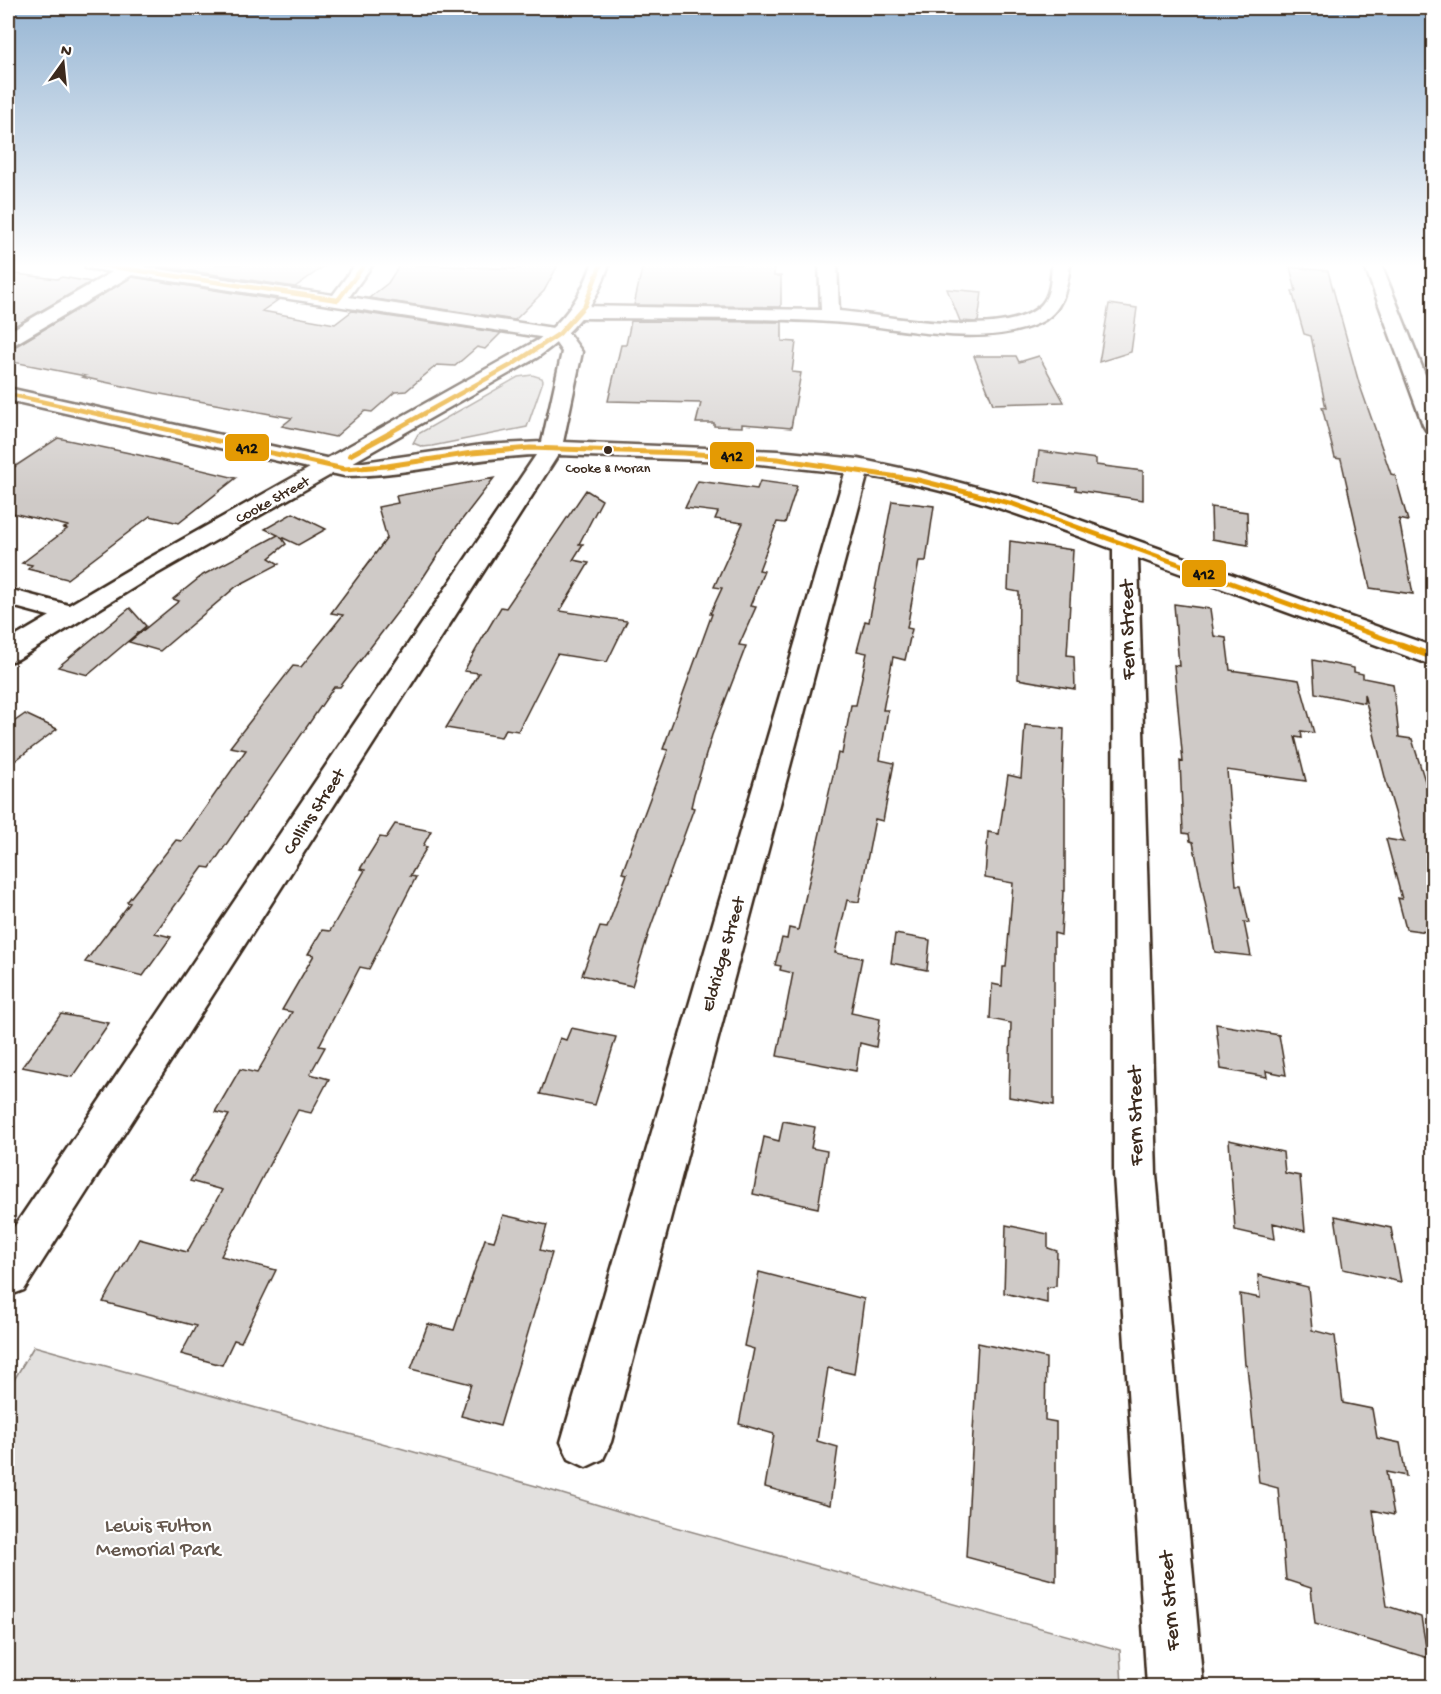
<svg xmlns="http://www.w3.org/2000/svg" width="1441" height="1694" viewBox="0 0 1441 1694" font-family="'Gochi Hand',sans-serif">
<rect width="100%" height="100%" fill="#fff"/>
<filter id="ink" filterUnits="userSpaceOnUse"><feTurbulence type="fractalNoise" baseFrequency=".0167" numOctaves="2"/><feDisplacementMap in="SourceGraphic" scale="12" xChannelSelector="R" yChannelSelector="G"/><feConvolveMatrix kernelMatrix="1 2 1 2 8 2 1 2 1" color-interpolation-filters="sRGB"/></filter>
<g filter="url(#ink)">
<path fill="#e2e0de" stroke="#8e857e" stroke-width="1.5" d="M 532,375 L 542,378 L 543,381 L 527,427 L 432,446 L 423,447 L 413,443 L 418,434 L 518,377 Z
M 34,1346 L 536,1486 L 628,1514 L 1120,1650 L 1122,1686 L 8,1686 L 8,1390 Z"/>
<path fill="#cfcac7" stroke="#3b2a1e" stroke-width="1.5" d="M 147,264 L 327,264 L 295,287 Z
M 400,264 L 520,269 L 523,264 L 558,265 L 544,291 L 515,320 L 369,298 L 388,283 Z
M 643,264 L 774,264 L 774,276 L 781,276 L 781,307 L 634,305 Z
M 1290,267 L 1328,271 L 1359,383 L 1391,474 L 1395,475 L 1408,521 L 1399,519 L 1413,594 L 1370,588 L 1341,459 L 1335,458 L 1322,407 L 1326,408 L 1311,336 L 1304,334 L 1292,291 L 1296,291 Z
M 8,273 L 57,279 L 62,277 L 91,282 L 8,330 Z
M 132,277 L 278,300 L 262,311 L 335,324 L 352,311 L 501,333 L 485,349 L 477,347 L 455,366 L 437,365 L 406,391 L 395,392 L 372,412 L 365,411 L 335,437 L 282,426 L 292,418 L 155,393 L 82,377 L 85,376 L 8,361 L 8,348 L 16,346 Z
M 947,289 L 982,292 L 978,322 L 960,321 Z
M 1109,304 L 1137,308 L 1131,352 L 1099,362 Z
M 631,321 L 782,322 L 782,341 L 796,342 L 792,372 L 801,373 L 791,428 L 742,424 L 742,427 L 714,426 L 714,423 L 696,423 L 701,403 L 608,401 L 621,345 L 626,345 Z
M 974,356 L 1016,356 L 1019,362 L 1039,356 L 1064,402 L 993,404 Z
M 58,438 L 139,455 L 236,478 L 179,523 L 150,516 L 67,579 L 28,569 L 32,565 L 22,563 L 67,529 L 64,528 L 68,526 L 8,512 L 8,471 Z
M 1039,451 L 1096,459 L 1096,465 L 1143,471 L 1143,500 L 1076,490 L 1076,487 L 1035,481 Z
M 494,478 L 454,530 L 419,584 L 340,687 L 334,687 L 210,868 L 203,867 L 155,933 L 171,937 L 143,976 L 85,962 L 130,903 L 127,902 L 176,840 L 182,841 L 246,750 L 230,747 L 293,666 L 301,667 L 343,615 L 331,613 L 387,538 L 378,507 L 398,503 L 396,496 Z
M 698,481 L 757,489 L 760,481 L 797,486 L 785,523 L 777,522 L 759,570 L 764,571 L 750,606 L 756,607 L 739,645 L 746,646 L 712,735 L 694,794 L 691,807 L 694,808 L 651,926 L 632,986 L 582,975 L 600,927 L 607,928 L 627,874 L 622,873 L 668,750 L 663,749 L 712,614 L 710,614 L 722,588 L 714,587 L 743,523 L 715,519 L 718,512 L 685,508 Z
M 586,490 L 602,500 L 579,544 L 583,544 L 573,560 L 589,563 L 560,611 L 627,621 L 607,662 L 557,654 L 518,731 L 506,729 L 501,737 L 446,728 L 479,673 L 464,671 L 482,639 L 501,607 L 506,608 Z
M 892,501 L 934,506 L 926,561 L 919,561 L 907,628 L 912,629 L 905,660 L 893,657 L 883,710 L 888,710 L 880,760 L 894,763 L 883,821 L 875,819 L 859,902 L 847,900 L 835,953 L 862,958 L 851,1013 L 880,1019 L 876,1047 L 860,1043 L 856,1071 L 777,1056 L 793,973 L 780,970 L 781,966 L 775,965 L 782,938 L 787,939 L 789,928 L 798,930 L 838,753 L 842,754 L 851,705 L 856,705 L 867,653 L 857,651 L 865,621 L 869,622 Z
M 1211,507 L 1247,512 L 1248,545 L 1212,539 Z
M 293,513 L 326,529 L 298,545 L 281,537 L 286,544 L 269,558 L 279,564 L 237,586 L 160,651 L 129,642 L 179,601 L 173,599 L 203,575 L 278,535 L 265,529 Z
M 1010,541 L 1073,550 L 1067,655 L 1074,656 L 1075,689 L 1018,679 L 1019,592 L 1008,590 Z
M 1174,604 L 1210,609 L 1214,636 L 1226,638 L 1230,670 L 1299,680 L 1314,733 L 1301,731 L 1302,738 L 1295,737 L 1306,781 L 1227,770 L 1236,885 L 1241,885 L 1249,923 L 1244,922 L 1251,956 L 1215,952 L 1193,842 L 1190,841 L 1189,834 L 1183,833 L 1180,761 L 1183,762 L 1174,665 L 1179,666 Z
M 130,608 L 146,626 L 88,675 L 58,667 Z
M 1313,660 L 1354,668 L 1354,672 L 1363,674 L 1363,678 L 1393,684 L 1399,737 L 1412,739 L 1434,810 L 1434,933 L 1406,929 L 1398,898 L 1402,899 L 1386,839 L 1404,842 L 1387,785 L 1364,694 L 1364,703 L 1315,693 Z
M 25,714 L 57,729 L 8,766 L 8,726 Z
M 1025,725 L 1064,729 L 1062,787 L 1065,798 L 1065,891 L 1063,891 L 1061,935 L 1054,933 L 1054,1105 L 1009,1097 L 1011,1023 L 990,1019 L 992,984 L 1002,986 L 1003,967 L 1006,967 L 1013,883 L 985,878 L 988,832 L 999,834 L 1008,775 L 1021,778 Z
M 395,824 L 431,831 L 423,846 L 427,847 L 410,876 L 416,877 L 369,969 L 360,967 L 319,1046 L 325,1047 L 310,1074 L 329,1079 L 311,1113 L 298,1110 L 221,1256 L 276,1270 L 241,1342 L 234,1340 L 222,1365 L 181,1354 L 196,1326 L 103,1302 L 139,1239 L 187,1252 L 222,1190 L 190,1181 L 229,1115 L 215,1112 L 240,1069 L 257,1073 L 292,1012 L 282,1010 L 314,955 L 308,954 L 322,930 L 330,931 L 365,870 L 360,869 L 380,837 L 386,838 Z
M 895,934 L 930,940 L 927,970 L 891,963 Z
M 61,1014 L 109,1023 L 72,1077 L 22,1067 Z
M 1216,1024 L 1279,1035 L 1286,1075 L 1266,1071 L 1267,1077 L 1221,1069 Z
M 571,1028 L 616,1037 L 595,1105 L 540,1094 L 560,1038 L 566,1040 Z
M 783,1121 L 815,1127 L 811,1148 L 827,1151 L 818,1208 L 753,1194 L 764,1137 L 779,1141 Z
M 1229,1140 L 1283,1152 L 1285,1173 L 1300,1176 L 1305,1231 L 1273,1223 L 1275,1239 L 1235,1230 Z
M 503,1215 L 547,1225 L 540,1250 L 552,1253 L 500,1426 L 461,1416 L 471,1384 L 411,1369 L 428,1324 L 454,1330 L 485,1239 L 494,1241 Z
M 1335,1216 L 1391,1228 L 1401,1282 L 1343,1269 Z
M 1006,1225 L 1048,1234 L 1048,1248 L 1057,1251 L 1056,1286 L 1047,1288 L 1047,1303 L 1004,1293 Z
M 759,1272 L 864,1299 L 854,1374 L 828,1368 L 817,1441 L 838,1447 L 830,1505 L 765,1487 L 774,1434 L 739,1424 L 754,1349 L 744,1346 Z
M 1258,1275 L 1308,1287 L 1312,1330 L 1335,1336 L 1343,1403 L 1372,1409 L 1377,1438 L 1400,1443 L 1406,1476 L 1386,1472 L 1394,1515 L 1373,1510 L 1387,1606 L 1421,1617 L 1428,1658 L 1315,1624 L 1311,1588 L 1286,1580 L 1278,1488 L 1259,1483 L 1247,1366 L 1245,1365 L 1240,1294 L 1260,1298 Z
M 978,1343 L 1046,1358 L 1045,1420 L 1056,1422 L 1056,1581 L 966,1557 Z"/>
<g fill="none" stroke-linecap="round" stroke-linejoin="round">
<defs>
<path id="minor" d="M 84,264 L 145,264 L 144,267 L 333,295 L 356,264 L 373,264 L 349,297 L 566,330 L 582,352 L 563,442 L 778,451 L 858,459 L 919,472 L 1021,499 L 1434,647 L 1434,666 L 1138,558 L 1156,1174 L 1203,1686 L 1147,1686 L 1114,1174 L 1113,549 C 1032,519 952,488 867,476 L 611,1442 L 603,1459 L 586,1467 L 569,1459 L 561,1442 L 845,473 L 730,461 L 558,455 L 24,1290 L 8,1296 L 8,1236 L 536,455 C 471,457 409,476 344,476 L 8,400 L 8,388 L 344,462 L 364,462 L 482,445 L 542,442 L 562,352 L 553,339 L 132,275 L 15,344 L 8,346 L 8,332 L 112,272 L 86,268 Z
M 819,264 L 837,264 L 839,311 C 886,315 1008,342 1042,304 C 1051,294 1051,277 1052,264 L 1070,264 C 1067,289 1063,313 1037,324 C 976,350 895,325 830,322 C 747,317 663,319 580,318 L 573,316 L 571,312 L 573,308 L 580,306 L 821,310 Z
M 1364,264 L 1381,264 L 1434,397 L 1434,431 L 1426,430 L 1423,425 Z
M 8,589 L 80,608 L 84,614 L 80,620 L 71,622 L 8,605 Z"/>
<path id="secondary" d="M 592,264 L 609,264 C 596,306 573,332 538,357 L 146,580 L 18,659 L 8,662 L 8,641 L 128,570 L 538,340 C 565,319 581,297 592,264 Z"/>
</defs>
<use href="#minor" stroke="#3b2a1e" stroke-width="5"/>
<use href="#secondary" stroke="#3b2a1e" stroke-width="5"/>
<use href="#minor" fill="#fff" fill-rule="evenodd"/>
<use href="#secondary" fill="#fff" fill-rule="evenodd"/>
<defs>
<path id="bus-1-far2" d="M 94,264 L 338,300 L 365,264
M 8,394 L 183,433
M 389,433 L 513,364 L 559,334 L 585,305 L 601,264"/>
<path id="bus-1-far1" d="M 177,432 L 344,469 L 387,466 L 472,453 L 530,448 L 682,453 L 778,459 L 918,480 L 1013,504 L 1405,646
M 350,455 L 392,432"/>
<path id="bus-1" d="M 1401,645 L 1434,657"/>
</defs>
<use href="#bus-1-far2" stroke="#fff" stroke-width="8"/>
<use href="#bus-1-far1" stroke="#fff" stroke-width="8"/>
<use href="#bus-1" stroke="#fff" stroke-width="11"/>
<use href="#bus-1-far2" stroke="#e49a03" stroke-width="4.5"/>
<use href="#bus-1-far1" stroke="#e49a03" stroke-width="5"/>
<use href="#bus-1" stroke="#e49a03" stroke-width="7"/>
</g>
</g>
<linearGradient id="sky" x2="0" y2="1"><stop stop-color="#96b5d3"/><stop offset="0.53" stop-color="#fff"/><stop offset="1" stop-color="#fff" stop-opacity="0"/></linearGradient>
<rect width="1441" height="501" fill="url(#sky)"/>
<circle fill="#3b2a1e" stroke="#fff" stroke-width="2" cx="608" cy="450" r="5"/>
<g text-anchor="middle" stroke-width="4.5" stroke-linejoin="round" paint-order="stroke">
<g font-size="14" fill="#3b2a1e" stroke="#fff">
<text x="608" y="472">Cooke &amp; Moran</text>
</g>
<g font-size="15" fill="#3b2a1e" stroke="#fff">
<text transform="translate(272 499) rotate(-29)" y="5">Cooke Street</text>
</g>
<g font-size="18" fill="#3b2a1e" stroke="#fff">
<text transform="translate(313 811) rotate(-57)" y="6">Collins Street</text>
<text transform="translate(722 954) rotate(-74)" y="6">Eldridge Street</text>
</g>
<g font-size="21" fill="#3b2a1e" stroke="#fff">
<text transform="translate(1126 630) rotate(-91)" y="7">Fern Street</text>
<text transform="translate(1134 1116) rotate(-91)" y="7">Fern Street</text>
<text transform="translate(1168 1601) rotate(-94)" y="7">Fern Street</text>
</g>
<g font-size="21" fill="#65584e" stroke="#fff">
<text x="158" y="1531">Lewis Fulton<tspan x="158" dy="24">Memorial Park</tspan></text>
</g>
</g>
<g stroke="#fff" stroke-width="2">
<rect x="224" y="433" width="46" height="29" rx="6" fill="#e49a03"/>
<rect x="709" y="441" width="46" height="29" rx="6" fill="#e49a03"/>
<rect x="1181" y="559" width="46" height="29" rx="6" fill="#e49a03"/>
</g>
<g font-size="16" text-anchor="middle" font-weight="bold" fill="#111">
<text x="247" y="453">412</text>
<text x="732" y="461">412</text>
<text x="1204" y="579">412</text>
</g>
<rect width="1441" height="1694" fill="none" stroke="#fff" stroke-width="30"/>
<rect x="15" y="15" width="1411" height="1664" fill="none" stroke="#3b2a1e" stroke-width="2" filter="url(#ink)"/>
<g transform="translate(63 63) rotate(15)" stroke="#ffffff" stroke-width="4.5" paint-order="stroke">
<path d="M0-4.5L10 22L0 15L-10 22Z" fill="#3b2a1e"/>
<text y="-9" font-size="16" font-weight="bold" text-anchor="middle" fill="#3b2a1e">N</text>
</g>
</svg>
